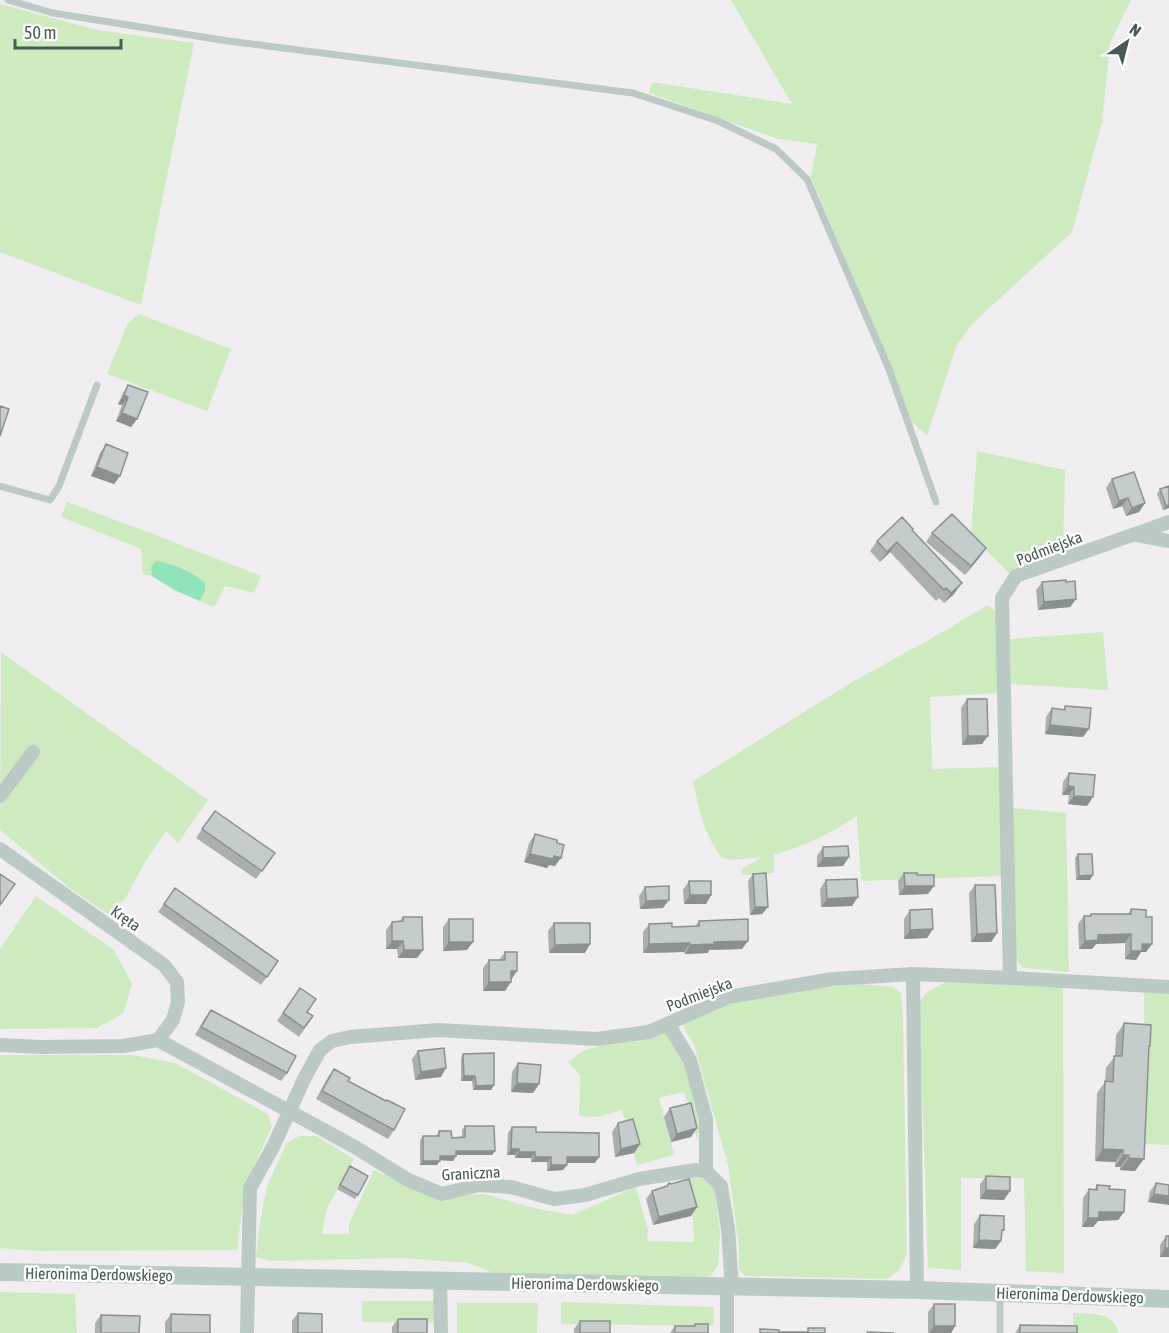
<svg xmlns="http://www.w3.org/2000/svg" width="1169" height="1333" viewBox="0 0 1169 1333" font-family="'Asap Condensed',sans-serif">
<rect width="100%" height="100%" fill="#f0eef0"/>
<path fill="#ceebc0" d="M 731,0 L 1131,0 L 1110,43 L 1102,122 L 1072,232 L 973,323 L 956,347 L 927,436 L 900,411 L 853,277 L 811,177 L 817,144 L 778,139 L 649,93 L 652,82 L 792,104 Z
M 0,4 L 97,30 L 194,43 L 141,305 L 0,252 Z
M 139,314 L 231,349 L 207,411 L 107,374 L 128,323 Z
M 977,451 L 1065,470 L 1063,554 L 1009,573 L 971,535 Z
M 67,502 L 158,536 L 261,576 L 254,593 L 225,586 L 214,607 L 200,601 L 205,591 L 151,567 L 152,576 L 143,574 L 141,549 L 61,517 Z
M 988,605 L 996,612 L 998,693 L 930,697 L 932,769 L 999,767 L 1002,876 L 861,881 L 857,816 C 831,834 804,846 774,855 L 774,873 L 742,875 L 742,869 L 762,857 L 734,860 L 722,858 C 704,835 699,809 693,781 L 854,681 L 927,641 Z
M 1103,632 L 1108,690 L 1011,684 L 1010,639 Z
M 1,652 L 208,800 L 178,843 L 166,831 L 145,862 L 125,899 L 108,914 L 72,890 L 0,830 Z
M 1013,808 L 1066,813 L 1069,972 L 1024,968 L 1016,960 Z
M 36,896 L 114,950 L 132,984 L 123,1014 L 96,1028 L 0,1029 L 0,949 Z
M 945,983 L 1063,985 L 1064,1273 L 1026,1271 L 1024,1178 L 961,1178 L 961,1270 L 928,1268 L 919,1002 L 927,992 Z
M 861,984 L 893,987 L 901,993 L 903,1017 L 907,1254 L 898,1271 L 887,1279 L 745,1276 L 739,1269 L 739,1248 L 728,1165 L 694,1045 L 683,1026 L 688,1018 L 734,1002 L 775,992 Z
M 1144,992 L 1169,994 L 1169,1145 L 1145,1144 Z
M 661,1031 L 671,1034 L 685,1058 L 697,1104 L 700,1124 L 697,1140 L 684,1092 L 659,1098 L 674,1155 L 637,1165 L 622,1110 L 597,1117 L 579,1116 L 580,1075 L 568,1062 L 583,1051 L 608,1043 Z
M 0,1055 L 132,1055 L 175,1063 L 268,1114 L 272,1126 L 245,1186 L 237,1250 L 38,1251 L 0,1248 Z
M 299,1136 L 316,1136 L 354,1159 L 327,1208 L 322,1234 L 349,1234 L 349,1224 L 374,1170 L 434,1197 L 484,1194 L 538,1209 L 572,1215 L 636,1187 L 648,1230 L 647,1241 L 694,1242 L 693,1219 L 681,1175 L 703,1174 L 714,1183 L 720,1233 L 718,1265 L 711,1276 L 690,1277 L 496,1274 L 469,1263 L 401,1258 L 270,1261 L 256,1257 L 260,1222 L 267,1186 L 286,1144 Z
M 0,1292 L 75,1294 L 77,1333 L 0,1333 Z
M 362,1301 L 434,1301 L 434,1323 L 362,1322 Z
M 561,1302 L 714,1307 L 713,1326 L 561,1324 Z
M 457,1303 L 538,1303 L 537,1333 L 457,1333 Z
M 1073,1313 C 1092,1314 1113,1311 1119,1333 L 1073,1333 Z"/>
<path fill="#91e4b9" d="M 156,561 C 173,564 192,571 205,583 L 205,591 L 200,601 L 174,590 L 152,576 L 151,567 Z"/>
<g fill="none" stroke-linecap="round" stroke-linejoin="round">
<path stroke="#bbcac5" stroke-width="7" d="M 8,0 L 53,13 L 228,41 L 633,93 L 718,121 L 776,149 L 807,179 L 889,369 L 936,502
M 0,486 L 50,500 L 59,486 L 97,385
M 1000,1295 L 1000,1333"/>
<path stroke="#bbcac5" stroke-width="14" d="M 1137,535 L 1169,541
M 0,796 L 33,752
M 0,849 L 164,965 L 177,982 L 178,1002 L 173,1020 L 158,1040 L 123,1046 L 41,1047 L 0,1045
M 913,974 L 917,1290
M 1010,978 L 1002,598 L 1016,576 L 1169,522
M 668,1024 L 690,1060 L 706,1119 L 706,1171
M 158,1040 L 355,1147 L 408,1180 L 442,1194 L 479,1185 L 511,1187 L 554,1199 L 585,1195 L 639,1179 L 695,1170 L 706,1171 L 721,1186 L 728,1229 L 732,1287
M 440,1281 L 441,1333
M 247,1333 L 250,1188 L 273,1147 L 305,1077 L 320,1050 L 332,1041 L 350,1037 L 438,1030 L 596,1039 L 649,1032 L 728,997 L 833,979 L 913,974 L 1010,978 L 1169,987
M 727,1333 L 727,1287"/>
<path stroke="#b8cbc7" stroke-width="18" d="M 0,1272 L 917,1290 L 1169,1299"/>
</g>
<path fill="#a9b0af" d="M 128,385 L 137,419 L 131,427 L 116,421 L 122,405 L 118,404 L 123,393 Z
M 106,444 L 120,476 L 114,484 L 91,476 L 100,453 Z
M 1112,479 L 1145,503 L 1139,512 L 1126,516 L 1122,506 L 1113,509 L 1106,488 Z
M 1160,489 L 1169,508 L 1163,510 L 1157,494 Z
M 912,530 L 954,594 L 944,603 L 939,598 L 936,601 L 890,552 L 880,562 L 870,551 L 877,541 Z
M 932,533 L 986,548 L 965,575 L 926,542 Z
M 1042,582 L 1066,582 L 1076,599 L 1070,607 L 1038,610 L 1036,590 Z
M 967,699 L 982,744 L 962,745 L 961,708 Z
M 1065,706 L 1083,737 L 1045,734 L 1046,717 L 1052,708 L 1063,710 Z
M 1069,773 L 1087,806 L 1068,804 L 1069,795 L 1062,795 L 1063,782 Z
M 215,811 L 275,853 L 256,879 L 196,838 Z
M 535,834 L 555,866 L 549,865 L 547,868 L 524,862 L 529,843 Z
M 823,847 L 843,866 L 817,867 L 817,856 Z
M 1078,854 L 1090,880 L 1076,880 L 1075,858 Z
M 904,873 L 917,875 L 928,894 L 899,895 L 898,881 Z
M 753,874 L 768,907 L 762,914 L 750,915 L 748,881 Z
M 826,880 L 852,906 L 821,907 L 820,889 Z
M 689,881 L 711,895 L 706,904 L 684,904 L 683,890 Z
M 975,885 L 997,933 L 991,942 L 971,942 L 969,893 Z
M 645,887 L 663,908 L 640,909 L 639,896 Z
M 175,888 L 278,961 L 261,985 L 158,912 Z
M 1131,909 L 1146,952 L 1141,952 L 1136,960 L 1125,959 L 1125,943 L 1096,944 L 1092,949 L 1079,949 L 1078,924 L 1084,916 L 1090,916 L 1091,914 L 1128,914 Z
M 910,910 L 927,938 L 904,939 L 904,919 Z
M 403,917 L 423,950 L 417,958 L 398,958 L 397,949 L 386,949 L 386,930 L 392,922 L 400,921 Z
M 449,919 L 467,950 L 443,951 L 443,927 Z
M 699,921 L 742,949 L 709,950 L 708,953 L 685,954 L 684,952 L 643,953 L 643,932 L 649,924 L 672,927 L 695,926 Z
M 554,923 L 585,953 L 549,953 L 548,931 Z
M 505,952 L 511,980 L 505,991 L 483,991 L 483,968 L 489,960 L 499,960 Z
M 300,988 L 307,1012 L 313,1016 L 299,1037 L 277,1021 Z
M 211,1010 L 287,1073 L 281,1081 L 195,1035 L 205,1018 Z
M 1124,1023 L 1148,1048 L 1135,1171 L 1120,1170 L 1120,1167 L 1115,1167 L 1115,1162 L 1095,1161 L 1097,1093 L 1105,1082 L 1106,1068 L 1115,1056 L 1116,1035 Z
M 418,1051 L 441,1077 L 415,1080 L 412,1059 Z
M 463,1054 L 494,1085 L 491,1090 L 473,1090 L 472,1081 L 461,1081 L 461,1058 Z
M 518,1063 L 539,1084 L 533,1093 L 511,1092 L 512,1072 Z
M 334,1069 L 394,1130 L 388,1139 L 316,1099 L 328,1077 Z
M 670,1108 L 691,1137 L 671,1142 L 664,1117 Z
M 618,1123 L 640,1144 L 634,1153 L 615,1157 L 612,1132 Z
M 465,1126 L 495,1151 L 492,1155 L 456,1155 L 453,1161 L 440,1160 L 437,1165 L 420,1165 L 420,1140 L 423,1136 L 436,1136 L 439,1131 L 452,1138 L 462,1137 L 462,1130 Z
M 512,1127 L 536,1132 L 595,1163 L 567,1163 L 563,1170 L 547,1171 L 547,1162 L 531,1162 L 531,1158 L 515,1158 L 515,1155 L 507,1155 L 508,1133 Z
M 350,1166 L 358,1195 L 355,1199 L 337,1189 Z
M 986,1176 L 1004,1200 L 980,1199 L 980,1184 Z
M 1156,1183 L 1169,1185 L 1148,1202 L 1150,1191 Z
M 1097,1185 L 1109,1189 L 1124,1212 L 1118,1220 L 1098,1221 L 1093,1227 L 1082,1227 L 1083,1198 L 1089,1189 L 1094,1190 Z
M 652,1191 L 691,1216 L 653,1225 L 646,1199 Z
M 980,1215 L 1004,1230 L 1001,1233 L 1001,1241 L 995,1249 L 973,1248 L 974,1224 Z
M 1169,1235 L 1169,1257 L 1160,1257 L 1160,1245 L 1166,1236 L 1168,1236 Z
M 934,1304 L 955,1326 L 951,1333 L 928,1333 L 928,1312 Z
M 298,1313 L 322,1333 L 292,1333 L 292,1321 Z
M 171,1314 L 210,1333 L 165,1333 L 165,1322 Z
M 101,1315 L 139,1333 L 95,1333 L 95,1323 Z
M 398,1319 L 427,1333 L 392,1333 L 392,1327 Z
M 580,1321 L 610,1333 L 574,1333 L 574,1329 Z
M 695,1324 L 708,1333 L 670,1333 L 675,1326 L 693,1326 Z
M 1020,1325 L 1077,1333 L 1015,1333 Z"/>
<path fill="#8a908f" d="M 124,395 L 128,397 L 122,405 L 118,404 Z
M 122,413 L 137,419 L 131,427 L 116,421 Z
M 97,467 L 120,476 L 114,484 L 91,476 Z
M 1128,498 L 1122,506 L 1113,509 L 1119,501 Z
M 1145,503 L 1139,512 L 1126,516 L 1132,508 Z
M 1169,505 L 1169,508 L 1163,510 L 1166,506 Z
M 897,542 L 890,552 L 880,562 L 887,552 Z
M 986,548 L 980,557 L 965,575 L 971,566 Z
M 962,583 L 954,594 L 944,603 L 951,593 Z
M 1076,599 L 1070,607 L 1038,610 L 1044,602 Z
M 1050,725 L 1089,729 L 1083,737 L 1045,734 Z
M 968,736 L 988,736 L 982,744 L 962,745 Z
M 1068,786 L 1074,787 L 1069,795 L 1062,795 Z
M 1074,796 L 1093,797 L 1087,806 L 1068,804 Z
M 530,854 L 554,856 L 561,858 L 555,866 L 549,865 L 547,868 L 524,862 Z
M 849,857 L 843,866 L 817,867 L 823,858 Z
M 1093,875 L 1090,880 L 1076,880 L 1079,876 Z
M 905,886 L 934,886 L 928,894 L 899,895 Z
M 690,895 L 711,895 L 706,904 L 684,904 Z
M 858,897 L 852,906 L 821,907 L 827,899 Z
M 669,900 L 663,908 L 640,909 L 646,901 Z
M 755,907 L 768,907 L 762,914 L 750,915 Z
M 933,929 L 927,938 L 904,939 L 910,930 Z
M 997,933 L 991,942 L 971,942 L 977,934 Z
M 1131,934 L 1125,943 L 1096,944 L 1092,949 L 1079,949 L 1085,941 L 1098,935 Z
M 392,941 L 403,941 L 397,949 L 386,949 Z
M 748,941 L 742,949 L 709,950 L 708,953 L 685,954 L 690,945 L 714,942 Z
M 449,942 L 473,942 L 467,950 L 443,951 Z
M 690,943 L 684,952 L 643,953 L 649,944 Z
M 590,944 L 585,953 L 549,953 L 555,945 Z
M 1142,944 L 1152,944 L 1146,952 L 1141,952 L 1136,960 L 1125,959 L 1131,951 Z
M 404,950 L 423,950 L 417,958 L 398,958 Z
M 511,971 L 517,971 L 511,980 Z
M 489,982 L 511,982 L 505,991 L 483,991 Z
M 446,1068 L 441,1077 L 415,1080 L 421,1072 Z
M 464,1076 L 475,1076 L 472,1081 L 461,1081 Z
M 517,1083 L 539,1084 L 533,1093 L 511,1092 Z
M 494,1085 L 491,1090 L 473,1090 L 476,1086 Z
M 697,1128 L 691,1137 L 671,1142 L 677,1134 Z
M 640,1144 L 634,1153 L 615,1157 L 621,1149 Z
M 511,1149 L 519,1149 L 515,1155 L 507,1155 Z
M 1103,1149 L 1123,1150 L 1115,1162 L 1095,1161 Z
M 456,1151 L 495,1151 L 492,1155 L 453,1155 Z
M 519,1152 L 535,1152 L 531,1158 L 515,1158 Z
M 1123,1155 L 1129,1155 L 1120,1167 L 1115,1167 Z
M 440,1156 L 456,1156 L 453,1161 L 437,1160 Z
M 535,1157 L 551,1157 L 547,1162 L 531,1162 Z
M 567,1157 L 599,1157 L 595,1163 L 563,1163 Z
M 1129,1158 L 1144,1159 L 1135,1171 L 1120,1170 Z
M 423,1161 L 440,1161 L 437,1165 L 420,1165 Z
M 551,1165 L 567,1165 L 563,1170 L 547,1171 Z
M 986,1190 L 1010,1191 L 1004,1200 L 980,1199 Z
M 1154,1194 L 1169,1196 L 1169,1205 L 1148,1202 Z
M 697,1207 L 691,1216 L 653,1225 L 659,1217 Z
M 1099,1212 L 1124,1212 L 1118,1220 L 1098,1221 L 1093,1227 L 1082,1227 L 1088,1218 Z
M 979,1240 L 1001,1241 L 995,1249 L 973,1248 Z
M 1165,1248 L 1169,1248 L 1169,1257 L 1160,1257 Z
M 934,1326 L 955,1326 L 951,1333 L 929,1333 Z"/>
<path fill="#c5cdcc" stroke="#8a908f" stroke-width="1.5" d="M 128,385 L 148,392 L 137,419 L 122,413 L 128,397 L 124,395 Z
M 0,406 L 9,409 L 0,436 Z
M 106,444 L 128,453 L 120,476 L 97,467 Z
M 1134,472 L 1145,503 L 1132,508 L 1128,498 L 1119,501 L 1112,479 Z
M 1169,486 L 1169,505 L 1166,506 L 1160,489 Z
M 952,514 L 986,548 L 971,566 L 932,533 Z
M 902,517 L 913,529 L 912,530 L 962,583 L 951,593 L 946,588 L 944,590 L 897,542 L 887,552 L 877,541 Z
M 1066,580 L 1066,582 L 1075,581 L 1076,599 L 1044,602 L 1042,582 Z
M 967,699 L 987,699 L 988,736 L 968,736 Z
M 1065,706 L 1091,708 L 1089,729 L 1050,725 L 1052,708 L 1065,710 Z
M 1069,773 L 1095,775 L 1093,797 L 1074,796 L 1074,787 L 1068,786 Z
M 215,811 L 275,853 L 262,871 L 202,829 Z
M 535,834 L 557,840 L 557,843 L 564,845 L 561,858 L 554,856 L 553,859 L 530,854 Z
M 848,846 L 849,857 L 823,858 L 823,847 Z
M 1078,854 L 1092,854 L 1093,875 L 1079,876 Z
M 766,873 L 768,907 L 755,907 L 753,874 Z
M 904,873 L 917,873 L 917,875 L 934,875 L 934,886 L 905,886 Z
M 0,874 L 15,884 L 0,905 Z
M 857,879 L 858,897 L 827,899 L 826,880 Z
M 689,881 L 711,881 L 711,895 L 690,895 Z
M 975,885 L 995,885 L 997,933 L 977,934 Z
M 669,886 L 669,900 L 646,901 L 645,887 Z
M 175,888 L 278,961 L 267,977 L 164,904 Z
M 932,909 L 933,929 L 910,930 L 910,910 Z
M 1131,909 L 1146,910 L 1146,917 L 1152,917 L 1152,944 L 1142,944 L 1142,951 L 1131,951 L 1131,934 L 1098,935 L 1098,940 L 1085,941 L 1084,916 L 1091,916 L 1091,914 L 1131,914 Z
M 403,917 L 422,917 L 423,950 L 404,950 L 403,941 L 392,941 L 392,922 L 403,921 Z
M 449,919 L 473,919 L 473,942 L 449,942 Z
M 748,919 L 748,941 L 714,942 L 714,944 L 690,945 L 690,943 L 649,944 L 649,924 L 672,923 L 672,927 L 699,926 L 699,921 Z
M 554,923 L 590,923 L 590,944 L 555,945 Z
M 505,952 L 517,952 L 517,971 L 511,971 L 511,982 L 489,982 L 489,960 L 505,960 Z
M 300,988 L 316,999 L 307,1012 L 313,1016 L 304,1028 L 283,1013 Z
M 211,1010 L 296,1056 L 287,1073 L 201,1027 Z
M 1124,1023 L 1151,1025 L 1150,1046 L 1149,1046 L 1144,1159 L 1129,1158 L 1129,1155 L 1123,1155 L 1123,1150 L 1103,1149 L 1105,1081 L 1113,1082 L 1114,1056 L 1122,1056 Z
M 444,1048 L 446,1068 L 421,1072 L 418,1051 Z
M 494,1053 L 494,1085 L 476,1086 L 475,1076 L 464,1076 L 463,1054 Z
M 518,1063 L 541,1065 L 539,1084 L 517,1083 Z
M 334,1069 L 350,1078 L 348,1081 L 386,1101 L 387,1100 L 405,1109 L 394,1130 L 322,1091 Z
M 691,1103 L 697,1128 L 677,1134 L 670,1108 Z
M 633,1119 L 640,1144 L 621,1149 L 618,1123 Z
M 465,1126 L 494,1126 L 495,1151 L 456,1151 L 456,1156 L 440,1156 L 440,1161 L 423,1161 L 423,1136 L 439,1136 L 439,1131 L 451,1131 L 452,1138 L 465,1137 Z
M 512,1127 L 536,1127 L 536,1132 L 599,1133 L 599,1157 L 567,1157 L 567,1165 L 551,1165 L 551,1157 L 535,1157 L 535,1152 L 519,1152 L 519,1149 L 511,1149 Z
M 350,1166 L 368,1176 L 358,1195 L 340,1185 Z
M 986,1176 L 1010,1177 L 1010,1191 L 986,1190 Z
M 689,1179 L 697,1207 L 659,1217 L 652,1191 L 667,1186 L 669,1183 L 671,1184 Z
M 1156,1183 L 1169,1185 L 1169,1196 L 1154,1194 Z
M 1097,1185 L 1110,1186 L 1109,1189 L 1125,1190 L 1124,1212 L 1099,1212 L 1099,1218 L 1088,1218 L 1089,1189 L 1097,1190 Z
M 980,1215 L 1004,1216 L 1004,1230 L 1002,1230 L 1001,1241 L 979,1240 Z
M 1166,1236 L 1169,1236 L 1169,1248 L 1165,1248 Z
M 934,1304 L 955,1304 L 955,1326 L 934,1326 Z
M 298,1313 L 322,1314 L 322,1333 L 298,1333 Z
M 171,1314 L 210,1315 L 210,1333 L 171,1333 Z
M 101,1315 L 140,1316 L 139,1333 L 101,1333 Z
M 398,1319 L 427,1319 L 427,1333 L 398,1333 Z
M 580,1321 L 610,1321 L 610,1333 L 580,1333 Z
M 695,1324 L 708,1324 L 708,1333 L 675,1333 L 675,1326 L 695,1326 Z
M 1020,1325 L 1077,1326 L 1077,1333 L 1020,1333 Z
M 808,1328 L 825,1328 L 825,1333 L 760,1333 L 760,1329 L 779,1330 L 779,1332 L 808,1332 Z
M 867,1332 L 894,1333 L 867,1333 Z"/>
<g text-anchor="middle" stroke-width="5" stroke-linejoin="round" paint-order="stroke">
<g font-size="16" fill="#485a55" stroke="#fff">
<text transform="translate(1049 548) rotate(-21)" y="6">Podmiejska</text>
<text transform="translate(126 918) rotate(35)" y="6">Kręta</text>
<text transform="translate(699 994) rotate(-21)" y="6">Podmiejska</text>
<text transform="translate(471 1173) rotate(-3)" y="6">Graniczna</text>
<text transform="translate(99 1274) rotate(1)" y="6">Hieronima Derdowskiego</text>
<text transform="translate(585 1284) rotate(1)" y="6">Hieronima Derdowskiego</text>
<text transform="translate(1070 1295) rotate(2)" y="6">Hieronima Derdowskiego</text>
</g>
</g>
<g transform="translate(1127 42) rotate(35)" stroke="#ffffff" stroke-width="4.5" paint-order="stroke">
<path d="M0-4.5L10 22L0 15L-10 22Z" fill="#485a55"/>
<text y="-9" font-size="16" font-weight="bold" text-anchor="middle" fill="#485a55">N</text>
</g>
<path d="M15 39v9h106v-9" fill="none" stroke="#485a55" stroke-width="3"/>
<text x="24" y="39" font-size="18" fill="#485a55" stroke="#ffffff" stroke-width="4.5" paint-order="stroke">50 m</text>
</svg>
